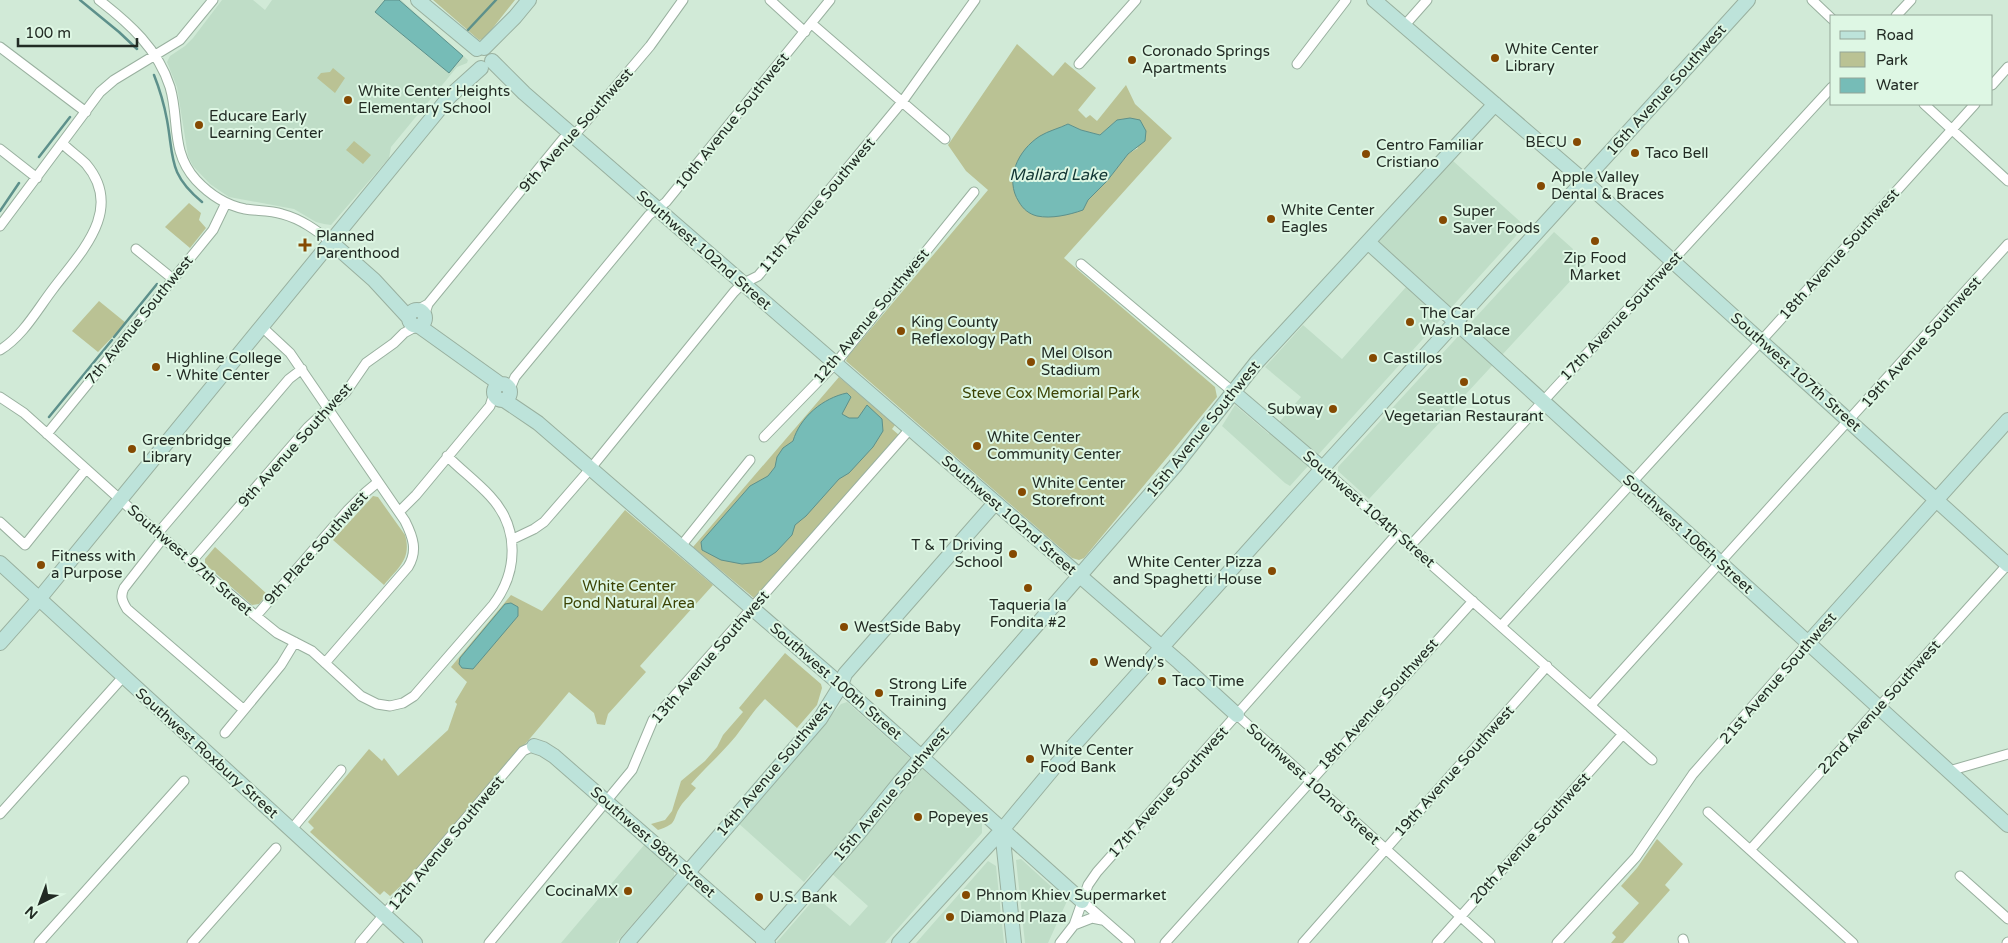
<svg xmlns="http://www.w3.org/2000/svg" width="2008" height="943" viewBox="0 0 2008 943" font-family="'Varela Round',sans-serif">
<rect width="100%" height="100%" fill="#d1ead7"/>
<path fill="#bfddc7" d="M 222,0 L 253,0 L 265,10 L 272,0 L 401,0 L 468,60 L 467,63 L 457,67 L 391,147 L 389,158 L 331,225 L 324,224 L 316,222 L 294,209 L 229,197 L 210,184 L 193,166 L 188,156 L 177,87 L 167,62 L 170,56 L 185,46 L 193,38 Z
M 1452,160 L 1525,226 L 1290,486 L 1285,483 L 1222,426 L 1235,405 L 1269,434 L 1301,397 L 1265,367 L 1303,325 L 1342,359 L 1414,278 L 1375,244 Z
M 1554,232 L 1573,249 L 1572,252 L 1586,264 L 1369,499 L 1338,471 L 1338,467 Z
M 847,702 L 982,822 L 982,833 L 885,943 L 776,943 L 816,897 L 850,926 L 868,906 L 820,863 L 804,882 L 737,822 L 841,704 Z
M 645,844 L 674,871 L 674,876 L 616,943 L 561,943 Z
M 1021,859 L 1067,901 L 1048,943 L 1025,943 L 1016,860 Z
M 988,861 L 996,866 L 1004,943 L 916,943 Z"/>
<path fill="#bac294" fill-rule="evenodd" d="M 433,0 L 515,0 L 484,39 L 479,40 Z
M 1017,44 L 1053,76 L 1065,62 L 1096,88 L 1078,110 L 1086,118 L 1090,115 L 1097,121 L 1126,85 L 1135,104 L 1172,138 L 1064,258 L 1215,387 L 1217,397 L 1084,558 L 1079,560 L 1072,558 L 846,361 L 848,356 L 988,190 L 966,171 L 948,145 ZM 1117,120 L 1138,148 L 1128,154 L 1107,181 L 1088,200 L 1055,130 L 1068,124 L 1081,130 L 1100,135 Z
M 333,68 L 345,78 L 335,93 L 317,78 L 321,73 L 330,72 Z
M 354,141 L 371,155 L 363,164 L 346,150 Z
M 189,203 L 201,213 L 199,220 L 206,228 L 190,248 L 165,227 Z
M 99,301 L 126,323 L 98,352 L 72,331 Z
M 839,377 L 895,425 L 892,429 L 899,435 L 754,598 L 693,547 Z
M 373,496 L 378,497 L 405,535 C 412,559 398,568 384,585 L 333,540 Z
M 625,510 L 713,585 L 640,666 L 646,672 L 608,714 L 605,725 L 597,724 L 594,713 L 569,692 L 426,862 L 390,896 L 384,891 L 380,895 L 310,832 L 314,828 L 308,822 L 369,749 L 382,761 L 384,758 L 398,776 L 448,730 L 457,704 L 455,702 L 467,682 L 451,667 L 511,595 L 542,611 Z
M 215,547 L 267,594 L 259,604 L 252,605 L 205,564 L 205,559 Z
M 785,653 L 821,684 L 822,688 L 817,705 L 797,728 L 765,699 C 753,711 746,723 736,736 C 722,753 706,767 691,784 L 696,788 C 691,794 686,799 682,804 C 671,819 680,823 658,830 L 651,824 L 665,820 L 672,811 L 681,781 L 705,761 L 717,747 L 723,735 L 743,712 L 739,708 Z
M 1657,839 L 1683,864 L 1665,885 L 1670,890 L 1623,943 L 1611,943 L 1616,937 L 1612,933 L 1639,903 L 1621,886 L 1637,868 Z"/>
<path fill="#76bcb7" stroke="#5d908b" d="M 385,0 L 399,0 L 463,56 L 449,73 L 375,12 Z
M 1130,118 L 1140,120 L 1146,131 L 1145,141 L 1128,154 L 1107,181 L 1088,200 L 1083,210 C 1069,215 1051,219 1037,216 C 1029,214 1023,209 1019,202 C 1004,179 1018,150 1040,136 C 1048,131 1060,128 1068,124 L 1081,130 L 1100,135 L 1117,120 Z
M 847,393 L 851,397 L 842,414 L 849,418 L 858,418 L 867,405 L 882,419 L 883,431 L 873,447 L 849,473 L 839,479 L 806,516 L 795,525 L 792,535 L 776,552 L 761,562 L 742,564 L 721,560 L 702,550 L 701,542 L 750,486 L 768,476 L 775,467 L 777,457 L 783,448 L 793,441 C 800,417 823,398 847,393 Z
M 511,603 L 518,607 L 518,616 L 473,669 L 462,668 L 459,664 L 460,658 L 505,604 Z"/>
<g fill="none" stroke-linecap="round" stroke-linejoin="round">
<path stroke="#5d908b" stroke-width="2.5" d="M 80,0 L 119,32 L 137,49
M 467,31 L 496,0
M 154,75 C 160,90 164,104 167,120 C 174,158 168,174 202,202
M 39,157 L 70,117
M 0,211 L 19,183
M 114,337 L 157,284
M 49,417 L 112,340"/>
<defs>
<path id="street" d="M 99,0 C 130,24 158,49 170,87 C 180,121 170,151 196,180 C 210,195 225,205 245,209 C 257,211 270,210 282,214 C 301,219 316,230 331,242
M 770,0 L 805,32
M 1812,0 L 1832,19
M 1896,16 L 1911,0
M 812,24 L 945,139
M 1404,26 L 1427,0
M 0,47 L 86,112
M 1079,64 L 1136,0
M 1297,64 L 1346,0
M 1992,85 L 2008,67
M 1924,104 L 2008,181
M 0,149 L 37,178
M 0,226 L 100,92 L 114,80 L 180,40 L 213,0
M 136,249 L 173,279
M 1081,264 L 1232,391
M 417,310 L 428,304
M 424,316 L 428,304 L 563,139 L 578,131 L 650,46 L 683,0
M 261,326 L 290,353 L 405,521 C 413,537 418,551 408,567 L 325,663
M 0,350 C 23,336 37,310 53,289 C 80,253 125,210 86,164 C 79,157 70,151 63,144
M 510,389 L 515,377 L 649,215 L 666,202 L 830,0
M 0,397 L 24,413 L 163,538 L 256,616 L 277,633 L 312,651 L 361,696 L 377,704 L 390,706 L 403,703 L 414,696 L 493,605 C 518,572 520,528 490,496 C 477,482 461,470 447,456
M 47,434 L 213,230 L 226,203
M 764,437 L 835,364 L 974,192
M 1322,468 L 1652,760
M 399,512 L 416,495 L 490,406 L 494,393
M 0,522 L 25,545 L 86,469
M 158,533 L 289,379 L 302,369
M 163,538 L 124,588 C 120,596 122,601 127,609 L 244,710
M 513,539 L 534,529 L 544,522 L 591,468 L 734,292 L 742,284 L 758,276 L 902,102 L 975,0
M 681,546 L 750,460
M 1410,546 L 1832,87
M 191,562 L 308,427 L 346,392 L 366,363 L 394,343 L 404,333 L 417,326
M 256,616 L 347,511 L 366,492 L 378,482
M 1501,626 L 1761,341 L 1975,104
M 1591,705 L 2008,244
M 1237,715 L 1490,943
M 225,733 L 281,665 L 295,642
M 1949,771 L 2008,754
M 1708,812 L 1853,943
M 0,814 L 123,677
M 291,830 L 341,770
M 1750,850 L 2008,564
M 1960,876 L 2008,919
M 1082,901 L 1130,943
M 1074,925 L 1092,918 L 1102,920
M 1683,939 L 1684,943
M 39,943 L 184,781
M 192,943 L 276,848
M 360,943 L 523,751 L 534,746
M 489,943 L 632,770 L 653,720 L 910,429
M 1060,943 L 1074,925 L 1088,885 L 1097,872 L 1397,534
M 1165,943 L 1473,601
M 1303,943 L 1547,666
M 1437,943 L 1623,734
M 1557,943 L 1636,857 L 1693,774 L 1808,643
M 2007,943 L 2008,942"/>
<path id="secondary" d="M 418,0 L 477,49
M 1374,0 L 1583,180 L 2008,565
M 484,48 L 515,17 L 529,0
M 492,61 L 524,93 L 1179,662 L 1237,715
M 331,242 L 374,280 L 409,318
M 1369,243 L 2008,825
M409 318a8 8 0 1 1 16 0a8 8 0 1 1-16 0Z
M 419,326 L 500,384
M494 392a8 8 0 1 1 16 0a8 8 0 1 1-16 0Z
M 1232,391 L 1322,468
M 504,400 L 538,423 L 841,685 L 1082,901
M 0,563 L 415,943
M 0,643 L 39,599 L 450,96 L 481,68
M 1808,643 L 2008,420
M 534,746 L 543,749 L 554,756 L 768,943
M 1002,830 L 1014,943
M 627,943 L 820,719 L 841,685 L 845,674 L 995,503
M 763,943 L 858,834 L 900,782 L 1175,466 L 1256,363 L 1495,104
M 899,943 L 1002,830 L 1057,764 L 1291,503 L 1748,0"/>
</defs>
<use href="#street" stroke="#99b09f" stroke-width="11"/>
<use href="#secondary" stroke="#99b09f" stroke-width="16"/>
<use href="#street" stroke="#fff" stroke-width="9"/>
<use href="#secondary" stroke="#bde3da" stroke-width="14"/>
</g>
<g fill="#854a02" stroke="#def7e4" stroke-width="2">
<circle cx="1495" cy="58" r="5"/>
<circle cx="1132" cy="60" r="5"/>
<circle cx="348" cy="100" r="5"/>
<circle cx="199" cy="125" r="5"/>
<circle cx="1577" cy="142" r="5"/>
<circle cx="1635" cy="153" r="5"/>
<circle cx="1366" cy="154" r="5"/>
<circle cx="1541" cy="186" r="5"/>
<circle cx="1271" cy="219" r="5"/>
<circle cx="1443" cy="220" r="5"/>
<circle cx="1595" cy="241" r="5"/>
<path d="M302.5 237.5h5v5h5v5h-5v5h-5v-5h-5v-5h5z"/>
<circle cx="1410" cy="322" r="5"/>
<circle cx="901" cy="331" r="5"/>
<circle cx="1373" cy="358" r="5"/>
<circle cx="1031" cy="362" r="5"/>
<circle cx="156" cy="367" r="5"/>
<circle cx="1464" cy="382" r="5"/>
<circle cx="1333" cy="409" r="5"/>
<circle cx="977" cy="446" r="5"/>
<circle cx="132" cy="449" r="5"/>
<circle cx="1022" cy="492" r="5"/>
<circle cx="1013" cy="554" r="5"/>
<circle cx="41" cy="565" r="5"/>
<circle cx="1272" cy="571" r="5"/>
<circle cx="1028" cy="588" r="5"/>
<circle cx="844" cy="627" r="5"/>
<circle cx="1094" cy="662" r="5"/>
<circle cx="1162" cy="681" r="5"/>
<circle cx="879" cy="693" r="5"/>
<circle cx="1030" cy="759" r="5"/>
<circle cx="918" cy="817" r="5"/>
<circle cx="628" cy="891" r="5"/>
<circle cx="966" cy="895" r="5"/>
<circle cx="759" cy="897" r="5"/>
<circle cx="950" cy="917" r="5"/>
</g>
<g text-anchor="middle" stroke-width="4" stroke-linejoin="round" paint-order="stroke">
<g font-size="15" fill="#222b24" stroke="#def7e4" text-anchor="start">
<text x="1505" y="54">White Center<tspan x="1505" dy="17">Library</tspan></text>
<text x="1142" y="56">Coronado Springs<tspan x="1142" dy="17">Apartments</tspan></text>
<text x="358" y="96">White Center Heights<tspan x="358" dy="17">Elementary School</tspan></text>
<text x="209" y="121">Educare Early<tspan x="209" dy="17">Learning Center</tspan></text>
<text x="1567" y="147" text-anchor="end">BECU</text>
<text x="1376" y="150">Centro Familiar<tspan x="1376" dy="17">Cristiano</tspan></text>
<text x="1645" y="158">Taco Bell</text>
<text x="1551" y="182">Apple Valley<tspan x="1551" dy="17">Dental &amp; Braces</tspan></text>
<text x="1281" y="215">White Center<tspan x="1281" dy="17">Eagles</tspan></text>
<text x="1453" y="216">Super<tspan x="1453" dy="17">Saver Foods</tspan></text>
<text x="316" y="241">Planned<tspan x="316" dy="17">Parenthood</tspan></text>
<text x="1595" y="263" text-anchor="middle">Zip Food<tspan x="1595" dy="17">Market</tspan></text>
<text x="1420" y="318">The Car<tspan x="1420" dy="17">Wash Palace</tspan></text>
<text x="911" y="327">King County<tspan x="911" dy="17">Reflexology Path</tspan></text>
<text x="1041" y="358">Mel Olson<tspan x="1041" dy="17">Stadium</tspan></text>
<text x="166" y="363">Highline College<tspan x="166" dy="17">- White Center</tspan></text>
<text x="1383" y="363">Castillos</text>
<text x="1464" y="404" text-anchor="middle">Seattle Lotus<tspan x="1464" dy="17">Vegetarian Restaurant</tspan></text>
<text x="1323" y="414" text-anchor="end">Subway</text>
<text x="987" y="442">White Center<tspan x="987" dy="17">Community Center</tspan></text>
<text x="142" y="445">Greenbridge<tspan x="142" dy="17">Library</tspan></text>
<text x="1032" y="488">White Center<tspan x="1032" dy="17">Storefront</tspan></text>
<text x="1003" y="550" text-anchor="end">T &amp; T Driving<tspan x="1003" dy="17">School</tspan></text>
<text x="51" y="561">Fitness with<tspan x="51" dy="17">a Purpose</tspan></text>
<text x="1262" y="567" text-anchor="end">White Center Pizza<tspan x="1262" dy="17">and Spaghetti House</tspan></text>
<text x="1028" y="610" text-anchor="middle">Taqueria la<tspan x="1028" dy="17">Fondita #2</tspan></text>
<text x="854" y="632">WestSide Baby</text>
<text x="1104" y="667">Wendy's</text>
<text x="1172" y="686">Taco Time</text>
<text x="889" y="689">Strong Life<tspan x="889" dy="17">Training</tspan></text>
<text x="1040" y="755">White Center<tspan x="1040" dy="17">Food Bank</tspan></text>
<text x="928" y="822">Popeyes</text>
<text x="618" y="896" text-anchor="end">CocinaMX</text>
<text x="976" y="900">Phnom Khiev Supermarket</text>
<text x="769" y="902">U.S. Bank</text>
<text x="960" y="922">Diamond Plaza</text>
</g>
<g font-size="15" fill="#222b24" stroke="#def7e4">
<text transform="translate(1666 90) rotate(-48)" y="5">16th Avenue Southwest</text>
<text transform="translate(732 121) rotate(-51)" y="5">10th Avenue Southwest</text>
<text transform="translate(576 130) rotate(-48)" y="5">9th Avenue Southwest</text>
<text transform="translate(817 205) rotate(-50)" y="5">11th Avenue Southwest</text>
<text transform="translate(704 250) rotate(41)" y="5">Southwest 102nd Street</text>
<text transform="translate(1839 254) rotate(-48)" y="5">18th Avenue Southwest</text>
<text transform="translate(871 316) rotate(-50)" y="5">12th Avenue Southwest</text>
<text transform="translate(1621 316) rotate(-47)" y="5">17th Avenue Southwest</text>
<text transform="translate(139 320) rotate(-51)" y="5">7th Avenue Southwest</text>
<text transform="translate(1921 342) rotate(-48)" y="5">19th Avenue Southwest</text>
<text transform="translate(1796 372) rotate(42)" y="5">Southwest 107th Street</text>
<text transform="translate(1203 429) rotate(-51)" y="5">15th Avenue Southwest</text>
<text transform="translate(295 445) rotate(-48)" y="5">9th Avenue Southwest</text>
<text transform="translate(1369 509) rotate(41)" y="5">Southwest 104th Street</text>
<text transform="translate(1009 515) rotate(41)" y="5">Southwest 102nd Street</text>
<text transform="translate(1688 534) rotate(42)" y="5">Southwest 106th Street</text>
<text transform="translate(316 548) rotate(-48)" y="5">9th Place Southwest</text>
<text transform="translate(190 560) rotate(41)" y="5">Southwest 97th Street</text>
<text transform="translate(710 657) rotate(-49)" y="5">13th Avenue Southwest</text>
<text transform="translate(1778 678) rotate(-49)" y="5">21st Avenue Southwest</text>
<text transform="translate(836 681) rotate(41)" y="5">Southwest 100th Street</text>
<text transform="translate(1378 704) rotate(-48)" y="5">18th Avenue Southwest</text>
<text transform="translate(1879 707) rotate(-48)" y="5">22nd Avenue Southwest</text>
<text transform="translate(207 753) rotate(42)" y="5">Southwest Roxbury Street</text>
<text transform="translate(774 769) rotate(-50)" y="5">14th Avenue Southwest</text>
<text transform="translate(1454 771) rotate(-48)" y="5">19th Avenue Southwest</text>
<text transform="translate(1313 784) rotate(42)" y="5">Southwest 102nd Street</text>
<text transform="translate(1168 792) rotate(-48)" y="5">17th Avenue Southwest</text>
<text transform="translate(891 794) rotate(-50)" y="5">15th Avenue Southwest</text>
<text transform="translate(1530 838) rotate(-48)" y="5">20th Avenue Southwest</text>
<text transform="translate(653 842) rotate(41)" y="5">Southwest 98th Street</text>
<text transform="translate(446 843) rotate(-50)" y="5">12th Avenue Southwest</text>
</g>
<g font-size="15" fill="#3c4304" stroke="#def7e4">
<text x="1051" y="398">Steve Cox Memorial Park</text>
<text x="629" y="591">White Center<tspan x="629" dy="17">Pond Natural Area</tspan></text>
</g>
<g font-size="16" font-style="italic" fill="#123533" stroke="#def7e4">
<text x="1058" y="180">Mallard Lake</text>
</g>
</g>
<rect x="1830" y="15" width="162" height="90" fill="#def7e4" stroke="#93a597"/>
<rect x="1840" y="31" width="25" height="8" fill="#bde3da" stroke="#93a597"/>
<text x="1876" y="40" font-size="15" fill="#222b24">Road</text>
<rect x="1840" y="52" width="25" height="15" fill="#bac294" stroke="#93a597"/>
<text x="1876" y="65" font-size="15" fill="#222b24">Park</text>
<rect x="1840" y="78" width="25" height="15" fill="#76bcb7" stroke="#93a597"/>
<text x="1876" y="90" font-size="15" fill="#222b24">Water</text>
<g transform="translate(40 903) rotate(222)" stroke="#def7e4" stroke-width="4" paint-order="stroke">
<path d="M0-4L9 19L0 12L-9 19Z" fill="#222b24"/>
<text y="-8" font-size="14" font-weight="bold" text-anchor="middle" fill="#222b24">N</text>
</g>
<path d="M18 38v8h119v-8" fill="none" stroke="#222b24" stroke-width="2.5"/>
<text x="25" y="38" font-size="15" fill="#222b24" stroke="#def7e4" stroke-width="4" paint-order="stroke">100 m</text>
</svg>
